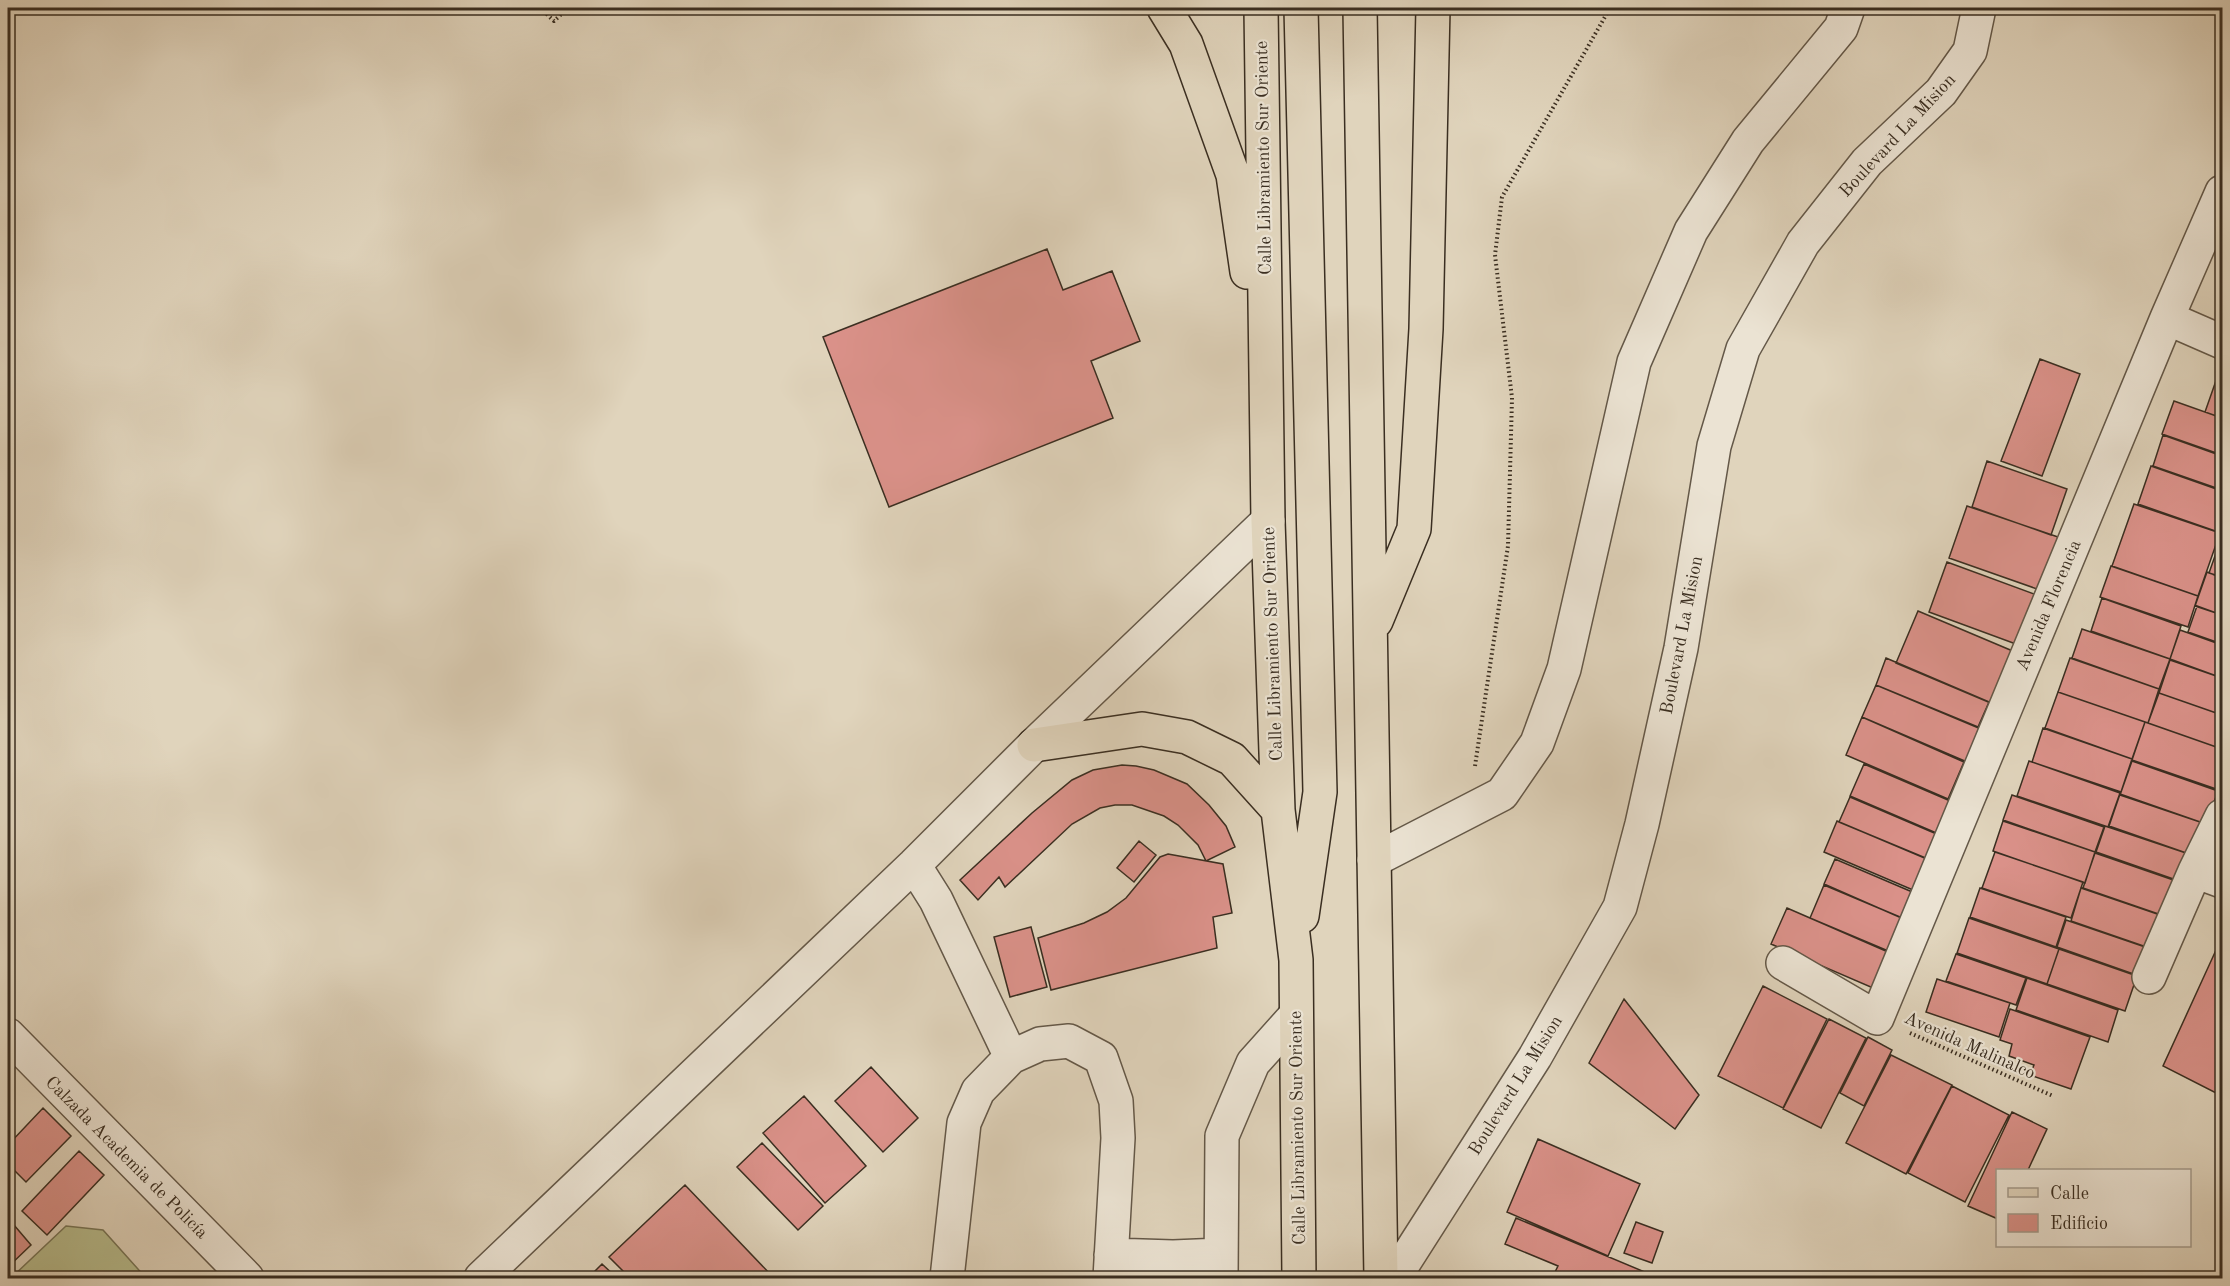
<svg xmlns="http://www.w3.org/2000/svg" width="2230" height="1286" viewBox="0 0 2230 1286" font-family="'Old Standard TT',serif">
<rect width="100%" height="100%" fill="#e0d4bc"/>
<filter id="stains"><feTurbulence type="fractalNoise" baseFrequency=".00333" numOctaves="4"/><feColorMatrix values="0 0 0 0 .2 0 0 0 0 .09 0 0 0 0 .02 0 0 0 .5 -.17"/></filter>
<radialGradient id="worn" r=".72"><stop offset=".6" stop-color="#630" stop-opacity="0"/><stop offset="1" stop-color="#630" stop-opacity=".3"/></radialGradient>
<path fill="#b7bc8d" stroke="#787557" stroke-width="1.5" d="M 66,1226 L 103,1230 L 146,1278 L 11,1278 Z"/>
<path fill="#da9189" stroke="#3a2e21" stroke-width="1.5" d="M 1047,249 L 1063,290 L 1112,271 L 1140,341 L 1091,361 L 1113,418 L 889,507 L 823,337 Z
M 2222,285 L 2222,308 L 2216,305 Z
M 2040,359 L 2080,374 L 2042,476 L 2001,461 Z
M 2218,375 L 2222,376 L 2222,418 L 2205,412 Z
M 2174,401 L 2222,418 L 2222,455 L 2162,434 Z
M 2163,435 L 2222,456 L 2222,490 L 2153,466 Z
M 1987,461 L 2067,489 L 2051,535 L 1972,507 Z
M 2151,466 L 2222,491 L 2221,533 L 2138,504 Z
M 2134,504 L 2220,533 L 2198,596 L 2112,566 Z
M 1967,506 L 2058,537 L 2040,590 L 1949,558 Z
M 2222,536 L 2222,577 L 2209,573 Z
M 1947,562 L 2042,597 L 2024,647 L 1929,612 Z
M 2111,566 L 2198,596 L 2188,627 L 2100,597 Z
M 2207,572 L 2222,578 L 2222,615 L 2195,606 Z
M 2102,598 L 2181,626 L 2170,659 L 2091,631 Z
M 2197,606 L 2222,615 L 2222,644 L 2188,632 Z
M 1918,611 L 2015,652 L 1993,704 L 1896,663 Z
M 2082,629 L 2170,659 L 2159,689 L 2072,658 Z
M 2180,630 L 2222,645 L 2222,678 L 2170,659 Z
M 1886,658 L 1989,702 L 1978,727 L 1876,685 Z
M 2070,658 L 2159,689 L 2148,723 L 2058,692 Z
M 2170,660 L 2222,678 L 2222,715 L 2159,693 Z
M 1876,685 L 1981,729 L 1967,762 L 1862,717 Z
M 2058,692 L 2145,722 L 2132,759 L 2045,728 Z
M 2159,693 L 2222,715 L 2222,749 L 2148,723 Z
M 1862,717 L 1964,762 L 1948,799 L 1846,755 Z
M 2145,722 L 2222,749 L 2222,791 L 2132,760 Z
M 2043,728 L 2132,759 L 2121,792 L 2032,762 Z
M 2029,761 L 2120,793 L 2108,827 L 2017,796 Z
M 2132,761 L 2218,791 L 2206,824 L 2120,795 Z
M 1864,764 L 1955,803 L 1941,835 L 1850,796 Z
M 1122,765 L 1136,766 L 1154,770 L 1187,784 L 1209,805 L 1226,826 L 1235,847 L 1206,861 L 1198,845 L 1178,825 L 1164,816 L 1132,805 L 1115,805 L 1100,808 L 1072,824 L 1005,887 L 999,877 L 978,900 L 960,880 L 1032,813 L 1072,780 L 1093,770 Z
M 2120,794 L 2203,823 L 2192,855 L 2109,826 Z
M 2012,795 L 2104,827 L 2095,852 L 2003,820 Z
M 1850,797 L 1939,835 L 1928,859 L 1839,822 Z
M 1837,821 L 1934,862 L 1920,893 L 1824,852 Z
M 2003,821 L 2095,852 L 2085,883 L 1993,851 Z
M 2105,826 L 2192,855 L 2182,882 L 2096,852 Z
M 1139,841 L 1156,855 L 1134,882 L 1117,868 Z
M 1995,852 L 2083,882 L 2071,918 L 1982,888 Z
M 2095,853 L 2185,884 L 2173,919 L 2083,888 Z
M 1168,854 L 1223,864 L 1232,913 L 1213,917 L 1217,948 L 1051,990 L 1038,938 L 1084,923 L 1107,912 L 1126,898 L 1160,857 Z
M 1835,859 L 1917,894 L 1906,920 L 1824,884 Z
M 1824,885 L 1907,920 L 1893,953 L 1810,918 Z
M 1980,888 L 2066,917 L 2056,947 L 1970,917 Z
M 2081,888 L 2169,918 L 2158,951 L 2071,921 Z
M 1787,908 L 1895,955 L 1880,991 L 1771,944 Z
M 1969,918 L 2059,949 L 2047,984 L 1957,953 Z
M 2066,920 L 2151,949 L 2142,977 L 2057,947 Z
M 1031,927 L 1047,987 L 1010,997 L 994,937 Z
M 2222,937 L 2222,1096 L 2163,1066 Z
M 2059,949 L 2137,976 L 2125,1011 L 2047,984 Z
M 1956,954 L 2026,978 L 2016,1005 L 1946,981 Z
M 2027,978 L 2118,1010 L 2108,1042 L 2016,1010 Z
M 1937,979 L 2010,1003 L 1999,1037 L 1926,1012 Z
M 1763,986 L 1827,1019 L 1783,1108 L 1718,1076 Z
M 1624,999 L 1699,1095 L 1675,1129 L 1589,1063 Z
M 2010,1009 L 2090,1037 L 2071,1089 L 2030,1075 L 2034,1065 L 2009,1056 L 2012,1044 L 2000,1040 Z
M 1829,1019 L 1866,1038 L 1821,1128 L 1783,1109 Z
M 1868,1037 L 1892,1050 L 1864,1106 L 1840,1093 Z
M 1891,1055 L 1952,1085 L 1906,1174 L 1846,1143 Z
M 871,1067 L 918,1118 L 883,1152 L 835,1101 Z
M 1952,1086 L 2009,1115 L 1965,1202 L 1908,1173 Z
M 804,1096 L 866,1166 L 825,1203 L 763,1133 Z
M 43,1108 L 71,1136 L 26,1182 L 8,1164 L 8,1145 Z
M 2012,1112 L 2047,1129 L 2028,1170 L 1998,1170 L 1998,1219 L 1968,1206 Z
M 1538,1139 L 1640,1184 L 1608,1256 L 1507,1212 Z
M 762,1143 L 823,1206 L 798,1230 L 737,1167 Z
M 79,1151 L 104,1175 L 47,1235 L 22,1211 Z
M 685,1185 L 774,1278 L 630,1278 L 609,1257 Z
M 8,1218 L 31,1245 L 8,1267 Z
M 1516,1218 L 1659,1278 L 1552,1278 L 1558,1266 L 1505,1244 Z
M 1636,1222 L 1663,1232 L 1652,1263 L 1624,1253 Z
M 602,1264 L 617,1278 L 588,1278 Z"/>
<g fill="none" stroke-linecap="round" stroke-linejoin="round">
<defs>
<path id="minor" d="M 2167,318 L 2222,342
M 1374,860 L 1502,794 L 1537,743 L 1564,669 L 1634,362 L 1691,231 L 1748,141 L 1841,28 L 1848,8
M 914,865 L 936,900 L 1011,1057
M 2195,871 L 2222,881
M 1783,963 L 1877,1018 L 2167,318 L 2222,192
M 2149,977 L 2195,871 L 2222,816
M 8,1035 L 247,1278
M 1111,1255 L 1173,1257 L 1221,1255
M 481,1278 L 914,865 L 1034,745 L 1268,521
M 947,1278 L 964,1123 L 978,1091 L 1011,1057 L 1040,1044 L 1069,1041 L 1101,1058 L 1116,1101 L 1118,1138 L 1110,1278
M 1221,1278 L 1222,1136 L 1253,1063 L 1296,1015
M 1394,1278 L 1535,1057 L 1620,907 L 1642,824 L 1681,648 L 1714,446 L 1743,349 L 1803,243 L 1867,162 L 1941,92 L 1970,51 L 1979,8"/>
<path id="major" d="M 1164,8 L 1186,44 L 1233,175 L 1247,272
M 1261,8 L 1268,521 L 1278,810 L 1296,960 L 1299,1278
M 1301,8 L 1320,792 L 1302,916
M 1360,8 L 1381,1278
M 1376,621 L 1414,529 L 1426,329 L 1433,8
M 1034,745 L 1142,729 L 1187,737 L 1232,759 L 1278,810"/>
</defs>
<use href="#minor" stroke="#645848" stroke-width="36"/>
<use href="#major" stroke="#3a2e21" stroke-width="36"/>
<path stroke="#3a2e21" stroke-width="4" stroke-dasharray="1.5 3" stroke-linecap="butt" d="M 540,8 L 554,21 L 568,8
M 1475,766 L 1508,546 L 1512,398 L 1495,255 L 1502,197 L 1610,8
M 1910,1033 L 2053,1096"/>
<use href="#minor" stroke="#ebe3d3" stroke-width="33"/>
<use href="#major" stroke="#e0d4bc" stroke-width="33"/>
</g>
<g text-anchor="middle" stroke-width="4.5" stroke-linejoin="round" paint-order="stroke">
<g font-size="18" fill="#3a2e21" stroke="#ebe3d3">
<text transform="translate(1897 135) rotate(-47)" y="6">Boulevard La Mision</text>
<text transform="translate(1263 158) rotate(-91)" y="6">Calle Libramiento Sur Oriente</text>
<text transform="translate(2048 605) rotate(-67)" y="6">Avenida Florencia</text>
<text transform="translate(1681 635) rotate(-79)" y="6">Boulevard La Mision</text>
<text transform="translate(1272 644) rotate(-92)" y="6">Calle Libramiento Sur Oriente</text>
<text transform="translate(1970 1045) rotate(24)" y="6">Avenida Malinalco</text>
<text transform="translate(1515 1085) rotate(-58)" y="6">Boulevard La Mision</text>
<text transform="translate(1297 1128) rotate(-91)" y="6">Calle Libramiento Sur Oriente</text>
<text transform="translate(127 1157) rotate(45)" y="6">Calzada Academia de Policía</text>
</g>
</g>
<rect width="2230" height="1286" fill="none" stroke="#e0d4bc" stroke-width="30"/>
<rect x="9" y="9" width="2212" height="1268" fill="none" stroke="#3a2e21" stroke-width="3"/>
<rect x="15" y="15" width="2200" height="1256" fill="none" stroke="#3a2e21" stroke-width="1.5"/>
<rect x="1996" y="1169" width="195" height="78" fill="#ebe3d3" stroke="#a49b8c" stroke-width="1.5"/>
<rect x="2008" y="1188" width="30" height="9" fill="#e0d4bc" stroke="#a49b8c" stroke-width="1.5"/>
<text x="2050" y="1199" font-size="18" fill="#3a2e21">Calle</text>
<rect x="2008" y="1214" width="30" height="18" fill="#da9189" stroke="#a49b8c" stroke-width="1.5"/>
<text x="2050" y="1229" font-size="18" fill="#3a2e21">Edificio</text>
<rect width="100%" height="100%" filter="url(#stains)"/>
<rect width="100%" height="100%" fill="url(#worn)"/>
</svg>
